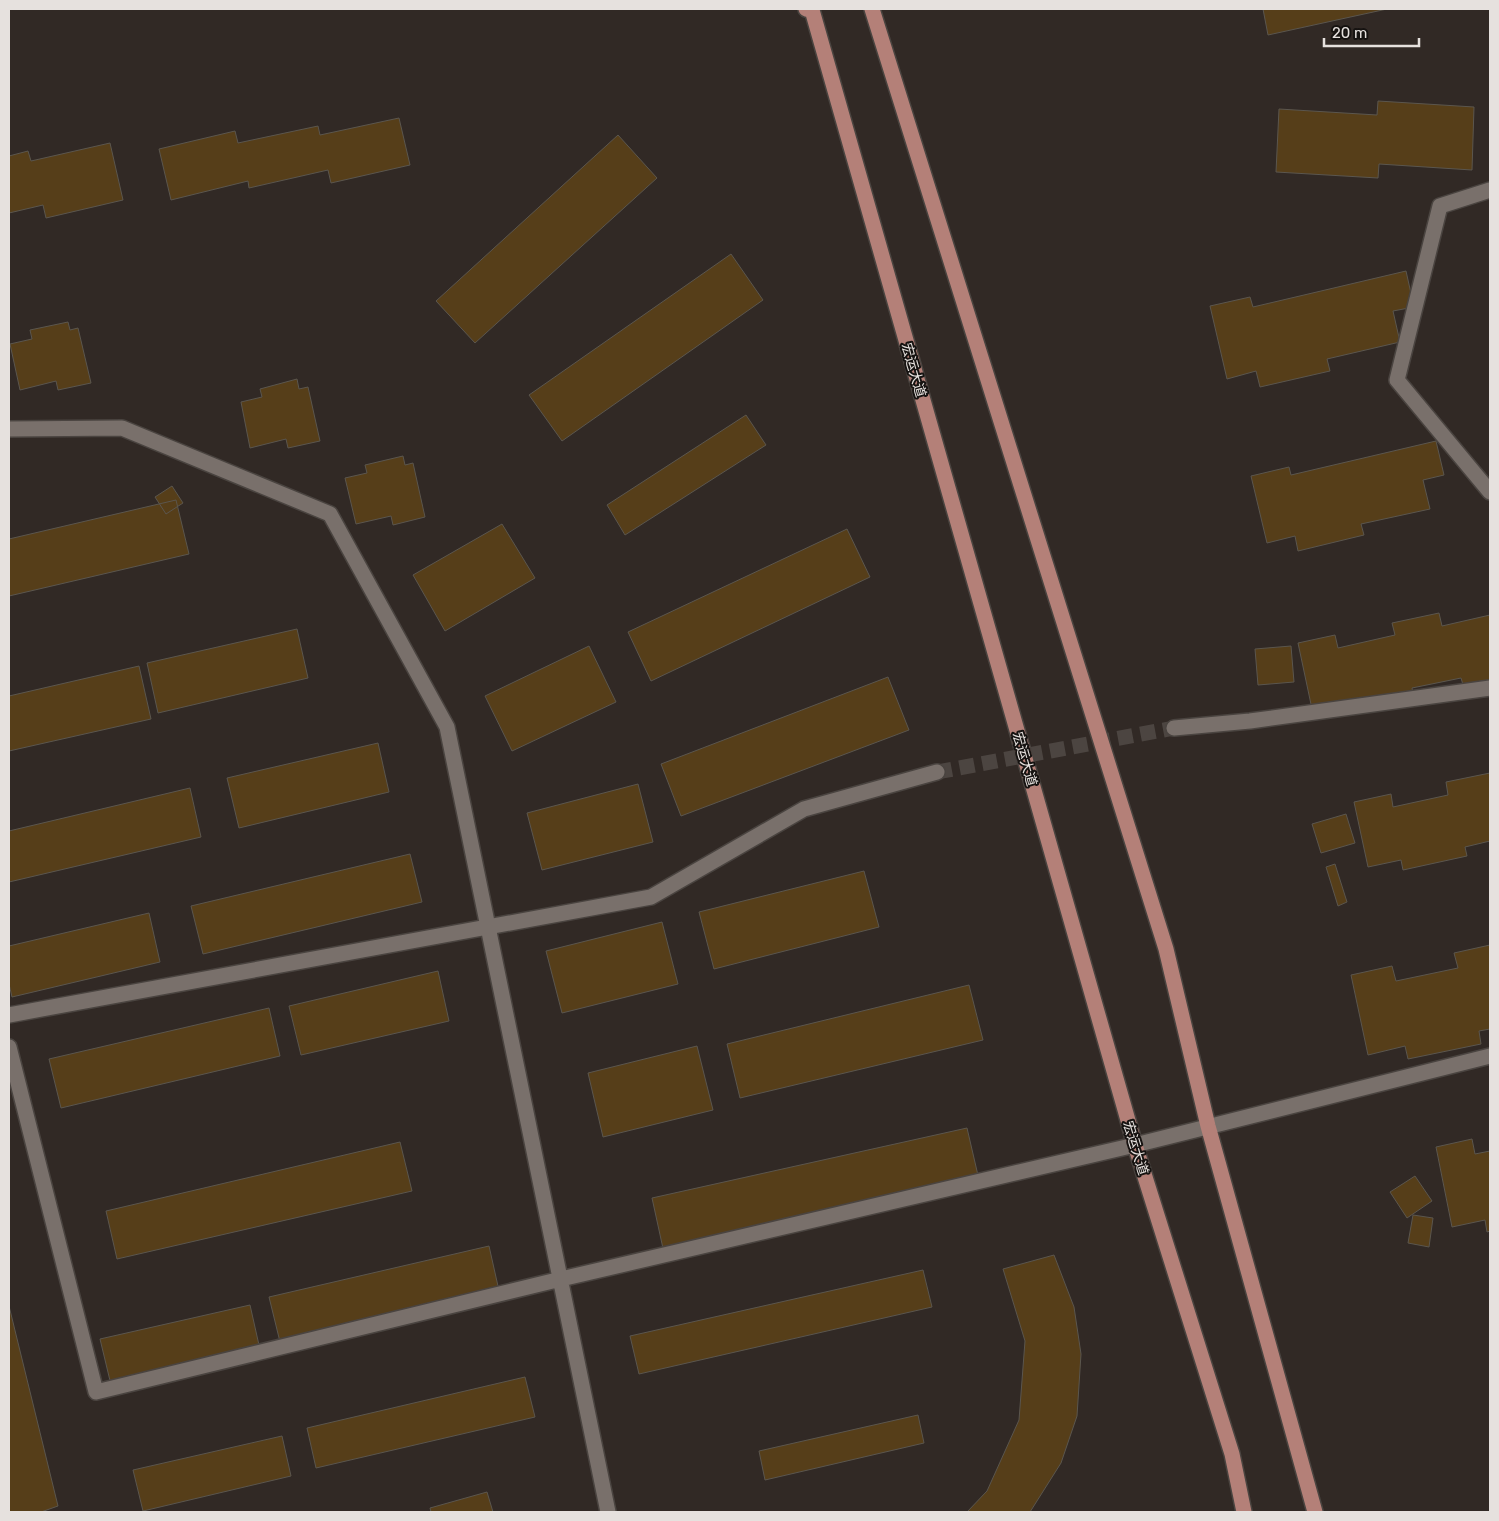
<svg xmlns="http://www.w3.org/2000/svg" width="1499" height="1521" viewBox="0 0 1499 1521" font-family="Rubik,'Noto Sans SC',sans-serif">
<rect width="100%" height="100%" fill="#312925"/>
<path fill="#563e19" stroke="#5b564e" d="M 1263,9 L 1387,9 L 1268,35 Z
M 1378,101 L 1474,107 L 1472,170 L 1379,164 L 1378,178 L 1276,172 L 1279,109 L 1377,115 Z
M 399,118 L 410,165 L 331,183 L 328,170 L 249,188 L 248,181 L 171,200 L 159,149 L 235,131 L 238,143 L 318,126 L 320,135 Z
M 618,135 L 657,178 L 475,343 L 436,301 Z
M 110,143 L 123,200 L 46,218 L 43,205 L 9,213 L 9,156 L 28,151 L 31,161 Z
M 731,254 L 763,300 L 562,441 L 529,395 Z
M 1406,271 L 1414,307 L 1393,311 L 1400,342 L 1327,359 L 1330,371 L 1260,387 L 1256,371 L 1227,379 L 1210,306 L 1250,297 L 1253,307 Z
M 68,322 L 70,330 L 78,328 L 91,383 L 58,390 L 56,381 L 20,390 L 10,344 L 32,339 L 30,330 Z
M 297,379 L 299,389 L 308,387 L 320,441 L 288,448 L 286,439 L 250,448 L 241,402 L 262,397 L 260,389 Z
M 746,415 L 766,445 L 625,535 L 607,505 Z
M 1436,441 L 1444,475 L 1423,480 L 1430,509 L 1361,524 L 1364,535 L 1298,551 L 1295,536 L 1267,543 L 1251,476 L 1289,467 L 1291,475 Z
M 403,456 L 405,465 L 413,463 L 425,517 L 393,525 L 391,516 L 356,524 L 345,478 L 367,473 L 365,465 Z
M 172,486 L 183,503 L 166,514 L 155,497 Z
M 176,500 L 189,554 L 9,596 L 9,539 Z
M 502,524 L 535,578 L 445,631 L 413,575 Z
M 847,529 L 870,577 L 651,681 L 628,632 Z
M 1439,613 L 1442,626 L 1490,615 L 1490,682 L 1464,688 L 1461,678 L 1412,688 L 1414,698 L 1312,709 L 1298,643 L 1335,635 L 1338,648 L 1395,635 L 1392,623 Z
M 297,629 L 308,678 L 158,713 L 147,663 Z
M 589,646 L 616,702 L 512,751 L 485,696 Z
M 1291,646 L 1294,682 L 1258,685 L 1255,649 Z
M 139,666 L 151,719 L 9,751 L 9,696 Z
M 888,677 L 909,730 L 681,816 L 661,764 Z
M 378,743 L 389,792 L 239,828 L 227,778 Z
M 1490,773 L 1490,841 L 1465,847 L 1467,856 L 1403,870 L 1401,860 L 1368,867 L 1354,802 L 1391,794 L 1393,807 L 1448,795 L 1446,782 Z
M 638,784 L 653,842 L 542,870 L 527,813 Z
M 190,788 L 201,837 L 9,882 L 9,831 Z
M 1346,814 L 1355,843 L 1321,853 L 1312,824 Z
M 410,854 L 422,902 L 203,954 L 191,906 Z
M 1335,864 L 1347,902 L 1338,906 L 1326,867 Z
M 864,871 L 879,927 L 714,969 L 699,912 Z
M 149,913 L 160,962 L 12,997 L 9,984 L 9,946 Z
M 662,922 L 678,984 L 562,1013 L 546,951 Z
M 1490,945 L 1490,1029 L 1479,1031 L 1481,1044 L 1408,1059 L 1405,1046 L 1368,1055 L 1351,975 L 1392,966 L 1396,981 L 1458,968 L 1454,953 Z
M 438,971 L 449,1021 L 301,1055 L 289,1006 Z
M 969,985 L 983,1040 L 740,1098 L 727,1044 Z
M 269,1008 L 280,1056 L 61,1108 L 49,1059 Z
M 697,1046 L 713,1110 L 603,1137 L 588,1073 Z
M 967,1128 L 980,1184 L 664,1253 L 652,1198 Z
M 1472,1139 L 1475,1154 L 1490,1151 L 1490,1231 L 1487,1232 L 1485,1220 L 1452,1227 L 1436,1147 Z
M 400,1142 L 412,1191 L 117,1259 L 106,1211 Z
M 1415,1176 L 1432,1201 L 1407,1218 L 1390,1192 Z
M 1413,1215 L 1433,1218 L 1429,1247 L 1408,1243 Z
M 489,1246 L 500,1295 L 281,1346 L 269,1297 Z
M 1054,1255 L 1074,1307 L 1081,1354 L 1077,1416 L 1061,1463 L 1030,1512 L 967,1512 L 987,1491 L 1019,1420 L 1025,1341 L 1003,1269 Z
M 923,1270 L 932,1307 L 639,1374 L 630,1336 Z
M 250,1305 L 261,1354 L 112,1389 L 100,1339 Z
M 9,1306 L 58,1506 L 41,1512 L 9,1512 Z
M 525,1377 L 535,1417 L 316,1468 L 307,1428 Z
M 918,1415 L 924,1443 L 765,1480 L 759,1451 Z
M 282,1436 L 291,1476 L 143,1511 L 133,1470 Z
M 487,1492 L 493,1512 L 431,1512 L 430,1508 Z"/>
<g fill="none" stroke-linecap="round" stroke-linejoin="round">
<path stroke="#4c4541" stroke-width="15" stroke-dasharray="15 8" stroke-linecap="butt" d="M 937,772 L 1174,728"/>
<defs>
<path id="minor" d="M 1490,190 L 1440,206 L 1397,380 L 1490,492
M 9,429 L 122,428 L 330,514 L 447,727 L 608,1512
M 1174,728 L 1250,721 L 1490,688
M 9,1015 L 651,897 L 804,809 L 937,772
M 9,1047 L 96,1392 L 561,1279 L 1135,1145 L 1490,1056"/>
<path id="major" d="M 806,9 L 812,10 L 1135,1145 L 1232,1454 L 1244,1512
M 872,9 L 1166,949 L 1208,1126 L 1315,1512"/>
</defs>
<use href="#minor" stroke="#4a4440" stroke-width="18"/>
<use href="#major" stroke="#4a4440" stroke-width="18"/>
<use href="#minor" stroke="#79706b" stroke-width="15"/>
<use href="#major" stroke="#b48078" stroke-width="15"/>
</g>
<g text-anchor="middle" stroke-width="4" stroke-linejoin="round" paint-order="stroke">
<g font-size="14" fill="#e6e1de" stroke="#161311">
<text transform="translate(914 370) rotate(74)" y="5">宏运大道</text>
<text transform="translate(1025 759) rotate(74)" y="5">宏运大道</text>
<text transform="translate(1136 1148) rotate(73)" y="5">宏运大道</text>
</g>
</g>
<rect width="1499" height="1521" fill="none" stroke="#e6e1de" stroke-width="20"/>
<path d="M1324 38v8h95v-8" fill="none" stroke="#e6e1de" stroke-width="2.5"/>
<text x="1332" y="38" font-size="15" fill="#e6e1de" stroke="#161311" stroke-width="4" paint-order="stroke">20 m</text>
</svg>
